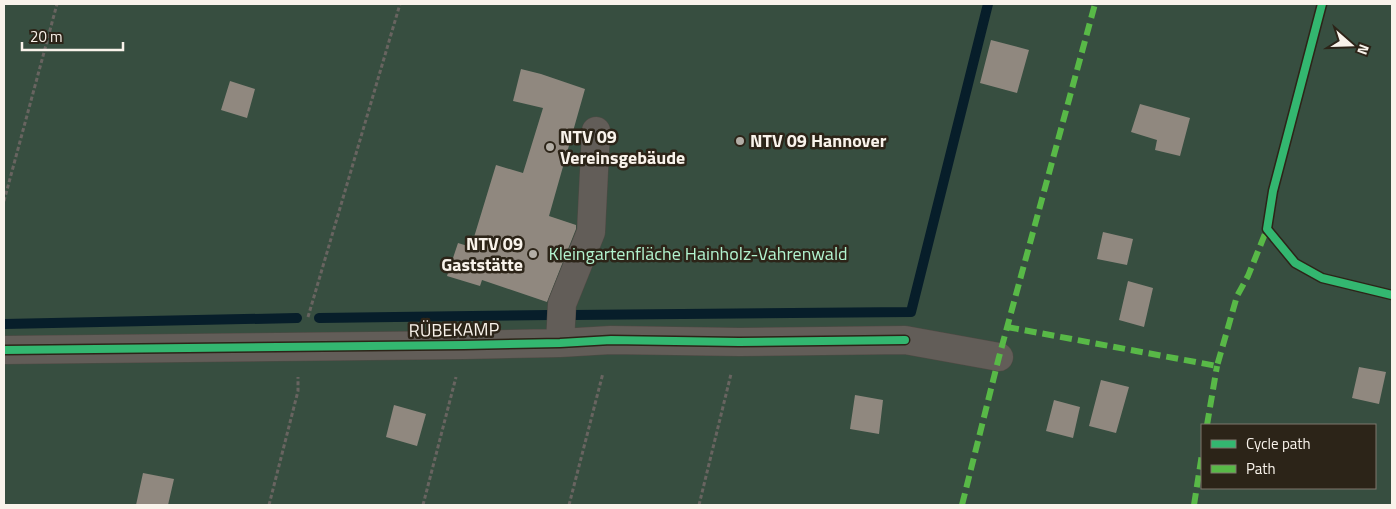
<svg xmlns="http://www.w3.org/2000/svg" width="1396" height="509" viewBox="0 0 1396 509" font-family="'Titillium Web',sans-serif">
<rect width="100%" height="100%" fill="#322d26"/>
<path fill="#374e40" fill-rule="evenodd" d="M 4,4 L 1392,4 L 1392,505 L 4,505 ZM 1202,425 L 1375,425 L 1375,488 L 1202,488 Z"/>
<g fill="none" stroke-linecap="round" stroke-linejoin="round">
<path stroke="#071e2a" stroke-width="10" d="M 572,315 L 911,312 L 988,4
M 319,318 L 550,315
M 4,324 L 297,318"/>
</g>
<path fill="#90887f" d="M 991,40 L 1029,50 L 1017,93 L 980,83 Z
M 521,69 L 541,74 L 585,89 L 549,216 L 576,225 L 576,229 L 547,302 L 482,280 L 480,286 L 447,276 L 458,243 L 471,247 L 496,165 L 523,173 L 543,108 L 513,101 Z
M 230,81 L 255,89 L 247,118 L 221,110 Z
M 1140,104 L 1190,118 L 1180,156 L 1155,150 L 1157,140 L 1131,132 Z
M 1103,232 L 1133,239 L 1127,265 L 1097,259 Z
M 1128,281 L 1153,288 L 1144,327 L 1119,320 Z
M 1359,367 L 1386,372 L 1379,404 L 1352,398 Z
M 1101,380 L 1129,387 L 1116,433 L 1089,426 Z
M 855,395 L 883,400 L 879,434 L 850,429 Z
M 1054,400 L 1080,407 L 1073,438 L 1046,431 Z
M 394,405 L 426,414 L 417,446 L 386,437 Z
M 143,473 L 174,479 L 168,505 L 136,505 Z"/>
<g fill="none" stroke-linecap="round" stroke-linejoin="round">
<defs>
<path id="minor" d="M 560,343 L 562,304 L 591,232 L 596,131
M 4,350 L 464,345 L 560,343 L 611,340 L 739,342 L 905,340 L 999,357"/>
</defs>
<use href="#minor" stroke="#4f4a44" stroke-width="29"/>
<path stroke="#686460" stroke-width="3" stroke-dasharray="4 2.5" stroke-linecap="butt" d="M 4,201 L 57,4
M 308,317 L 400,4
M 269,505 L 298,391 L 298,377
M 423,505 L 456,377
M 569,505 L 603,373
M 699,505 L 731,374"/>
<use href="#minor" stroke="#625d58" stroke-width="28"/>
<path stroke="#58b947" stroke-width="6" stroke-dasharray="12 6" stroke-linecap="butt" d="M 1007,327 L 1217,366 L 1237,296 L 1248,276 L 1267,229
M 1207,425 L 1217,366
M 962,505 L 999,357 L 1095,4
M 1194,505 L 1202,454"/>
<defs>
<path id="cycleway" d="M 1322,4 L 1273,191 L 1267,229 L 1295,263 L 1322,278 L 1392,295
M 4,350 L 464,345 L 560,343 L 611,340 L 739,342 L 905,340"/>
</defs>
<use href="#cycleway" stroke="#2c2418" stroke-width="11"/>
<use href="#cycleway" stroke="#33b770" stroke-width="8"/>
</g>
<g fill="#b3aea6" stroke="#2c2418" stroke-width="2">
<circle cx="740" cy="141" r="5"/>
<circle cx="550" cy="147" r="5"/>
<circle cx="533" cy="254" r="5"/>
</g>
<g text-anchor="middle" stroke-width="5" stroke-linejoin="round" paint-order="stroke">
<g font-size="18" font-weight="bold" fill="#f9f3eb" stroke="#2c2418" text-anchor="start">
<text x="560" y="143">NTV 09<tspan x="560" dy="21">Vereinsgebäude</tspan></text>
<text x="750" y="147">NTV 09 Hannover</text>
<text x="523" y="250" text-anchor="end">NTV 09<tspan x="523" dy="21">Gaststätte</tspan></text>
</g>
<g font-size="18" fill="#b2f3cf" stroke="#2c2418">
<text x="698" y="260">Kleingartenfläche Hainholz-Vahrenwald</text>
</g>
<g font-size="18" fill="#f9f3eb" stroke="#2c2418">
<text transform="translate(454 330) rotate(-1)" y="6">RÜBEKAMP</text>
</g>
</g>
<rect width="1396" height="509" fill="none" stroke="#f9f3eb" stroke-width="10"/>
<rect x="1201" y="424" width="175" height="65" fill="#2c2418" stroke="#7e776c"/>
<rect x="1211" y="440" width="25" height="8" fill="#33b770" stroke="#7e776c"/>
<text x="1246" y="449" font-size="15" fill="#f9f3eb">Cycle path</text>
<rect x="1211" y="465" width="25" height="8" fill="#58b947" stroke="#7e776c"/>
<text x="1246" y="474" font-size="15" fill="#f9f3eb">Path</text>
<g transform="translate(1351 45) rotate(110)" stroke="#2c2418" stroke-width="4" paint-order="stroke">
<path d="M0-4L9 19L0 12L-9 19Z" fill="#f9f3eb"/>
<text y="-8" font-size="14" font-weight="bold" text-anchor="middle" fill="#f9f3eb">N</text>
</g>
<path d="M22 42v8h101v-8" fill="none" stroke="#f9f3eb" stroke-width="2.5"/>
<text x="30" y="42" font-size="15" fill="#f9f3eb" stroke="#2c2418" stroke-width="4" paint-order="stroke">20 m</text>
</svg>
